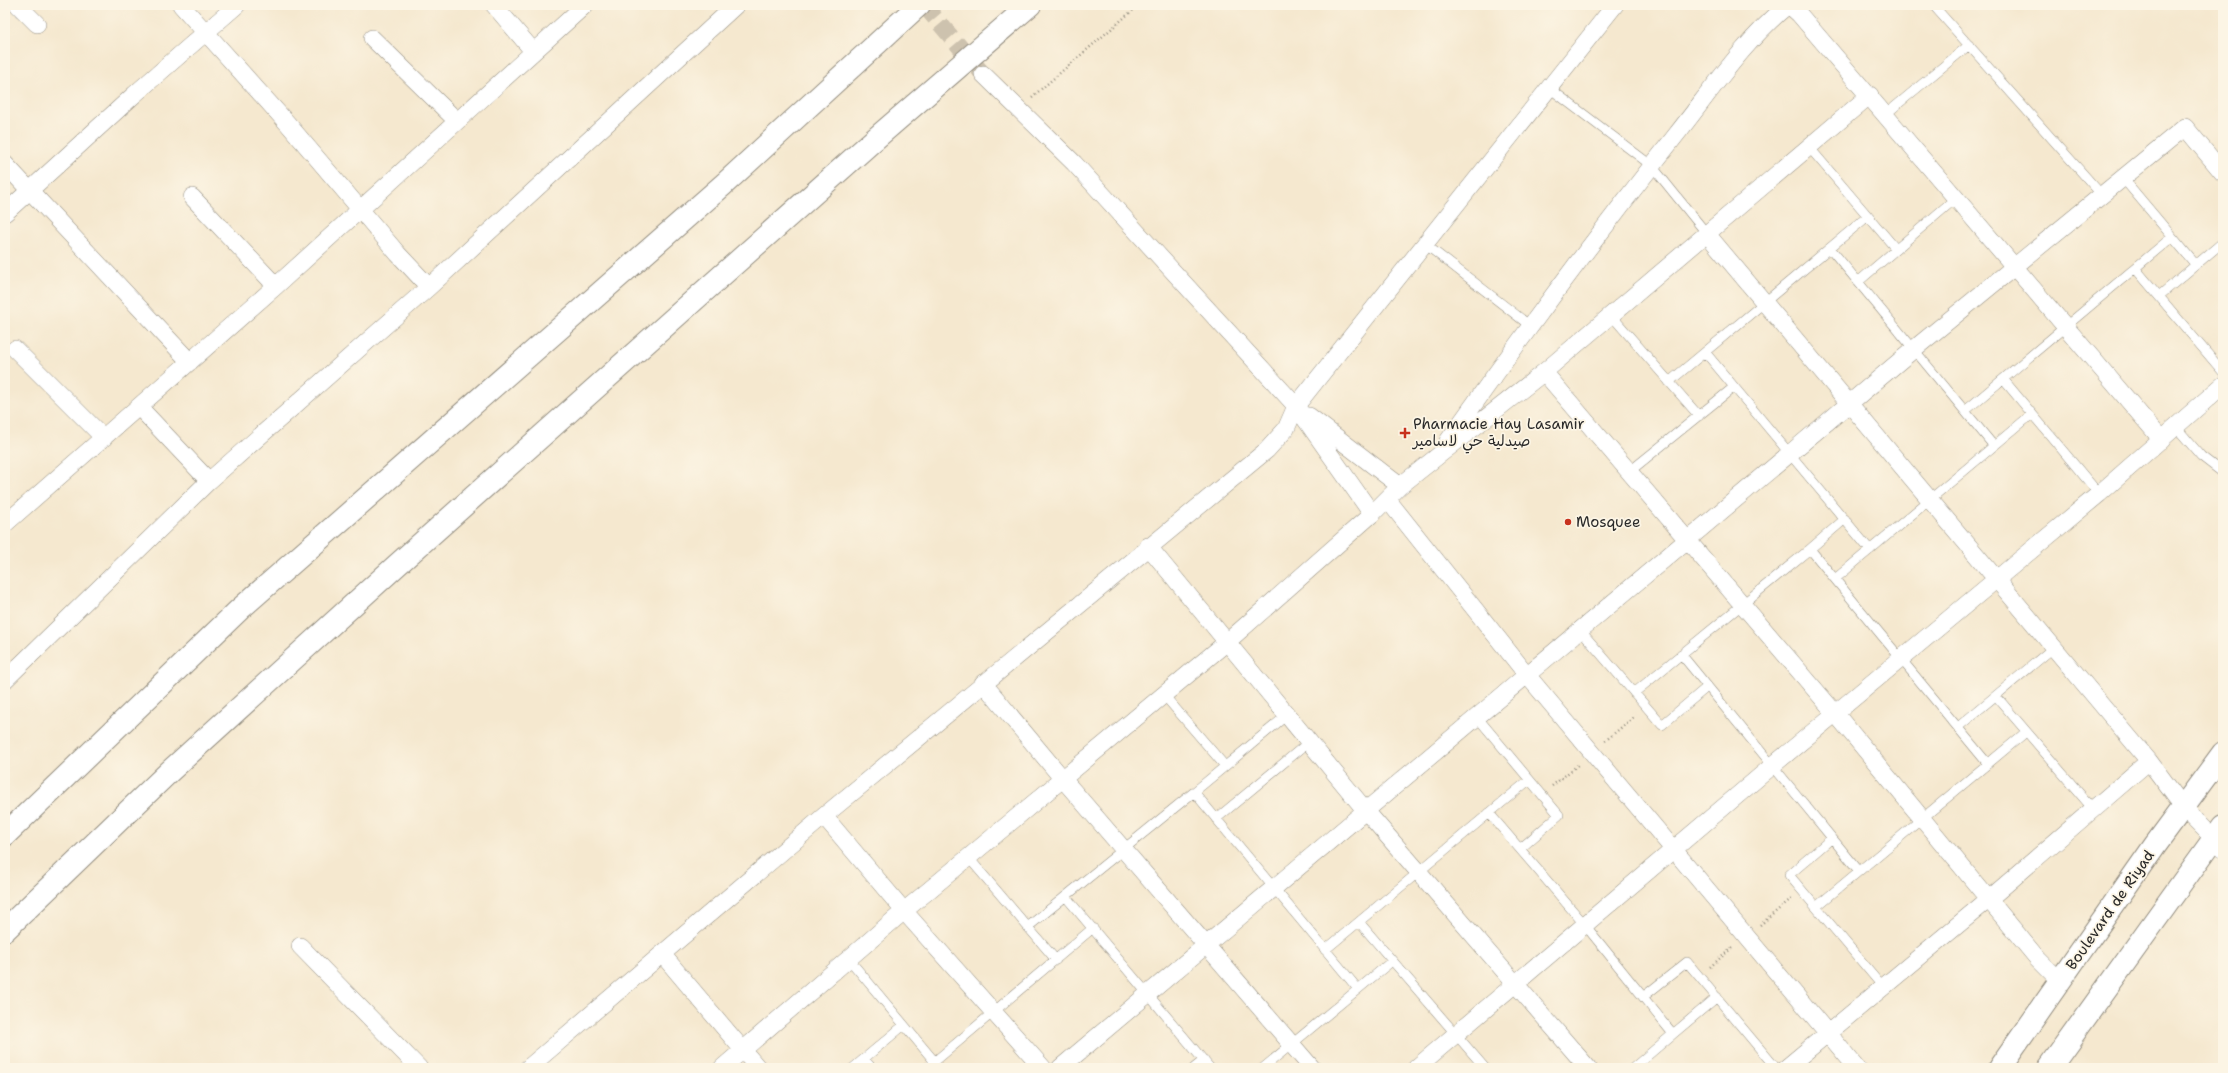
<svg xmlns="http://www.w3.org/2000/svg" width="2228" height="1073" viewBox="0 0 2228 1073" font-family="'Shantell Sans','Playpen Sans Arabic',sans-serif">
<rect width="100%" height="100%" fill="#fcf5e5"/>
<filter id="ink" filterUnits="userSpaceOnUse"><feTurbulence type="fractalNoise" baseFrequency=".025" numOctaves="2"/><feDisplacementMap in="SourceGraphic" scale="8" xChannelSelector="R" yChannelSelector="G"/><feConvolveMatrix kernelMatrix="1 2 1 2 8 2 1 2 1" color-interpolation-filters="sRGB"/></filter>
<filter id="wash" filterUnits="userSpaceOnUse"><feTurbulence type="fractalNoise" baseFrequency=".012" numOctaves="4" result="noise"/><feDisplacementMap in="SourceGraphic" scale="16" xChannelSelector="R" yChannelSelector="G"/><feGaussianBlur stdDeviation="0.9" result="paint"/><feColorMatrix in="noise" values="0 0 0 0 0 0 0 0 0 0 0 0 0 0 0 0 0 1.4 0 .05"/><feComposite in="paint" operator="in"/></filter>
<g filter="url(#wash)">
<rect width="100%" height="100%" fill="#f5e8cf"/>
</g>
<g filter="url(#ink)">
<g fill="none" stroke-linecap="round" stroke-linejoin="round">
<path stroke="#cdc2ae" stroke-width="17" stroke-dasharray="17 8" stroke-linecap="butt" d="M 924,5 L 983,74"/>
<defs>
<path id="lane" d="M 1933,5 L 2101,194
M 1548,87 L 1652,166 L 1707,234
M 1886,114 L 1969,45
M 1809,147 L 1896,249
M 2122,177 L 2196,265
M 1425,244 L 1529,325
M 1830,248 L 1993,445
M 2135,268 L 2223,372
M 1858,282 L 1956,198
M 2159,296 L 2223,242
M 1611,315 L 1699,416
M 1705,352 L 1870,550
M 2003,379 L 2099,494
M 1669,382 L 1868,216
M 1965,411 L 2172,237
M 2176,427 L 2201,456 L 2223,473
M 1629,472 L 1734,387
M 1810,549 L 1845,519
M 1835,579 L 2032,414
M 1580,630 L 1662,725 L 1707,687
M 1681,654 L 1859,871
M 1634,693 L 1810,549 L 1988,764
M 1163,694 L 1225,766
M 1996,696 L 2093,809
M 1477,717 L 1559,815 L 1520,849
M 1958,727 L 2053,648
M 1194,792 L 1287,715
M 1489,813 L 1585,925 L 1673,1034 L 1633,1068
M 1216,819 L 1309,742
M 1832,838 L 1789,875 L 1884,988
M 968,857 L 1056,960
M 1066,897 L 1210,1068
M 1816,907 L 2026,732
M 1359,922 L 1485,1068
M 1029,926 L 1194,792 L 1358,989
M 1325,950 L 1529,780
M 848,958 L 935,1062
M 1643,997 L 1687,962 L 1776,1068
M 1673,1034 L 1717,997
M 864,1059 L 872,1068
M 853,1068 L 904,1025
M 927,1068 L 1093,928
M 1194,1068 L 1204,1060
M 1263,1068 L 1392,961"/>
<path id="street" d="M 18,5 L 37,24
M 181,5 L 288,124 L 398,254 L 429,287
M 494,5 L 533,51
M 1789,5 L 1799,14 L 2162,440
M 372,38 L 457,121
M 983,74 L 1074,163 L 1296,406 L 1372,514
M 5,164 L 190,362
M 192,197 L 276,286
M 5,213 L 135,94 L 237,5
M 1707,234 L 2149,761 L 2184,808 L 2223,848
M 15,349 L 104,438
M 1544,372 L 1835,713 L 2037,958 L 2060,981
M 140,408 L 209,481
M 1309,416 L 1400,486
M 1448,441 C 1521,337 1597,235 1676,135 C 1711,91 1744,41 1788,5
M 1387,499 L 1527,675 L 1857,1068
M 5,524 L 276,286 L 585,5
M 1148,546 L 1366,811 L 1588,1068
M 5,680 L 209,481 L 429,287 L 736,5
M 983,683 L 1062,778 L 1312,1068
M 824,816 L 904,911 L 1043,1068
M 300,946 L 419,1068
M 662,954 L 758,1068
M 528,1068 L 824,816 L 1267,450 L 1286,429 L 1296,406 L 1615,5
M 722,1068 L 904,911 L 1227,642 L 1372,514 L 1400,486 L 1544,372 L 1870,95
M 1060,1068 L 1914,349 L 2185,127 L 2223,173
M 1416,1068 L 1772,766 L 2099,494 L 2223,385
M 1786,1068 L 1989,899 L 2149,761"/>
<path id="secondary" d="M 1999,1068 L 2155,845 L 2223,753
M 2049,1068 L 2223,826"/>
<path id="highway" d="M 5,835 L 240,609 L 723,185 L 919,5
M 5,930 L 169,772 L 397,565 L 875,139 L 1030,5"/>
</defs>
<use href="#lane" stroke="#908a7d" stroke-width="10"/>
<use href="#street" stroke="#908a7d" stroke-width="18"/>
<use href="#secondary" stroke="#908a7d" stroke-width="24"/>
<use href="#highway" stroke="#908a7d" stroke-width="24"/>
<path stroke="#908a7d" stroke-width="2.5" stroke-dasharray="1 3" stroke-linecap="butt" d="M 1032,97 L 1139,5
M 1605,741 L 1635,716
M 1552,786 L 1579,764
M 1760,925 L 1792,898
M 1710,967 L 1733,947"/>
<use href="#lane" stroke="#fff" stroke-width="9"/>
<use href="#street" stroke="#fff" stroke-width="17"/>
<use href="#secondary" stroke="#fff" stroke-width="22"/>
<use href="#highway" stroke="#fff" stroke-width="22"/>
</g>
</g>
<g fill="#c8321e" stroke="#fcf5e5" stroke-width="1.5">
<path d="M1403 427h4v4h4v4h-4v4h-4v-4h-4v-4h4z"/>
<circle cx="1568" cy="522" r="4"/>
</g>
<g text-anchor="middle" stroke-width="3.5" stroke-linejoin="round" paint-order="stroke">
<g font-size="15" fill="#2b2b2b" stroke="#fcf5e5" text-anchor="start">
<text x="1413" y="429">Pharmacie Hay Lasamir<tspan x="1413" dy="17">صيدلية حي لاسامير</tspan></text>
<text x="1576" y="527">Mosquee</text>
</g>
<g font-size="15" fill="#2b2b2b" stroke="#fcf5e5">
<text transform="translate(2110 910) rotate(-55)" y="5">Boulevard de Riyad</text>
</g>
</g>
<rect width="2228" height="1073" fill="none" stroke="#fcf5e5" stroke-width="20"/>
</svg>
